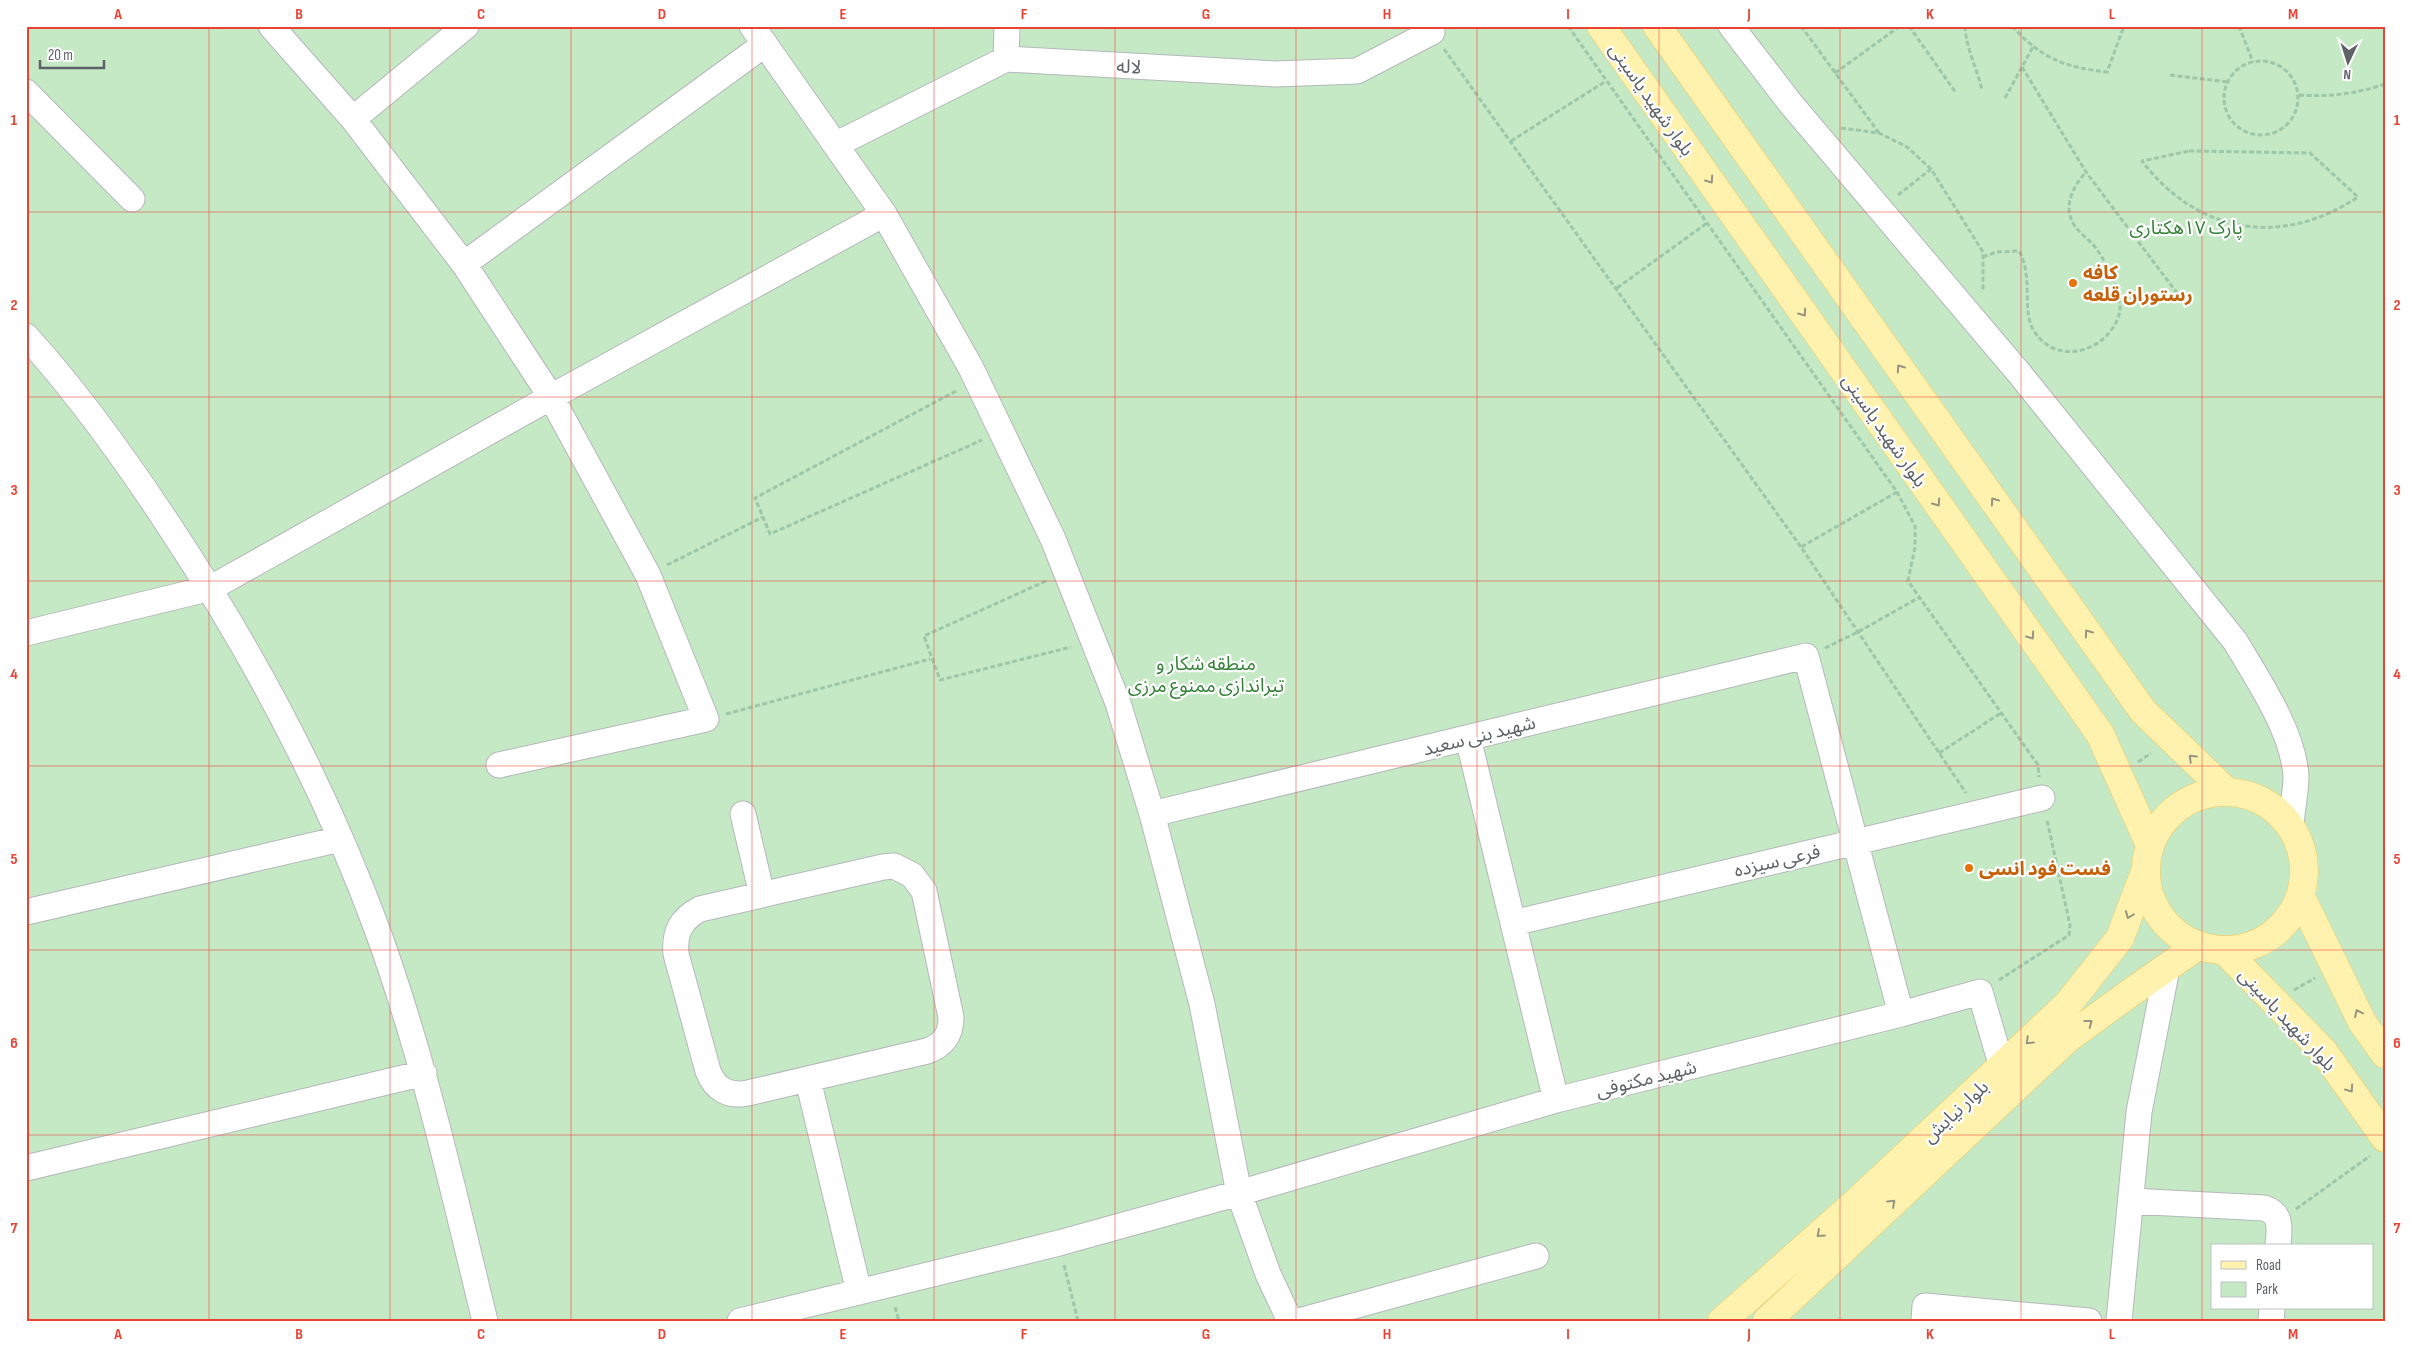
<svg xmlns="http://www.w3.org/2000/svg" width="2411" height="1347" viewBox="0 0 2411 1347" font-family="'Sofia Sans Condensed','Noto Sans Arabic',sans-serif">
<rect width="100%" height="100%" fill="#f1efe8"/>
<path fill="#c5e8c5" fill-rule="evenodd" d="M 26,26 L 2385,26 L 2385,1321 L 26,1321 ZM 2212,1246 L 2372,1246 L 2372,1308 L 2212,1308 Z"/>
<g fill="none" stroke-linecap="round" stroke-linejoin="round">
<defs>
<path id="minor" d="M 271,26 L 353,119 L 464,264 L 551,397 L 648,575 L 706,719 L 499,765
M 752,26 L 884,214 L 971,368 L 1053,539 L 1118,703 L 1152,814 L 1202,1004 L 1239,1193 L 1268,1274 L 1290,1321
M 1731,26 L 1791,104 L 2019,373 L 2235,641 C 2258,680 2293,731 2296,776 C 2296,792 2292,810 2291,825
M 1006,59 L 1007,26
M 26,92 L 132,199
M 353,119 L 466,26
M 837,144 L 1006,59 L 1275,74 L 1357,71 L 1432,32
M 464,264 L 765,44
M 26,336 C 78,393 123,456 166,521 C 251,649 325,787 378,932 C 424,1059 453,1190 485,1321
M 26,633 L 211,588 L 551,397 L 884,214
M 1468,738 L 1556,1100
M 743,814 L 762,895
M 1152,814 L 1806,656 L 1901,1014
M 894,866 L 912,875 L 924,891 L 951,1017 C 951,1035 944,1045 927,1051 L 748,1093 C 728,1097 715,1089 708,1071 L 676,954 C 674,932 681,919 700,909 L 883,867 Z
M 26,912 L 340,839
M 1513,923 L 2042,798
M 808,1080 L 859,1292
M 26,1168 L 424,1073
M 2131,1201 L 2264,1208 C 2283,1214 2279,1229 2278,1246
M 740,1321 L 1059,1243 L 1239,1193 L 1556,1100 L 1901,1014 L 1980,992 L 2002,1067
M 1299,1321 L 1536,1256
M 1924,1321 L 1925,1306 L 2089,1321
M 2119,1321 L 2139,1112 L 2167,968
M 2271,1321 L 2272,1308"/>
<path id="major" d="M 1601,26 L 2100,734 L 2150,845
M 1657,26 L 2143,711 L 2227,792
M2146 871a79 79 0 1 1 158 0a79 79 0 1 1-158 0Z
M 2301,897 L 2362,1022 L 2385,1054
M 2224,950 L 2324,1052 L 2385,1138
M 1722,1321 L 1852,1206 L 2068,1004 L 2120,938 L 2146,869
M 1767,1321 L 2067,1039 L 2130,993 L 2199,945"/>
</defs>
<use href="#minor" stroke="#b5b8bc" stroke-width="27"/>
<use href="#major" stroke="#f2c960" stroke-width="29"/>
<path stroke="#9cc7a9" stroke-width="3" stroke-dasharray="5 2.5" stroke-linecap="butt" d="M 1568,26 L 1897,492 L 1915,526 L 1915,547 L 1908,581 L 2038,765 L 2039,777
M 1801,26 L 1879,133
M 1909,26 L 1956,93
M 1965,26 C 1966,49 1977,68 1982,90
M 2012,26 C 2042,59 2064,67 2107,72 L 2124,26
M 2239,26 L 2253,62
M 1444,49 L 1801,547
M2224 98a37 37 0 1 1 74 0a37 37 0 1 1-74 0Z
M 2022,67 L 2086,172 L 2177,293
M 1835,73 L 1900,26
M 2170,75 L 2228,82
M 2299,95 C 2330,97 2355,94 2385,84
M 2005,98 L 2034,45
M 1841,128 L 1879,133 L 1907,147 L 1931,169 L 1983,252 L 1983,288 L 1981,292
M 1511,141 L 1606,81
M 2189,151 L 2310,153 L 2358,197 C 2281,248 2198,234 2142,161 Z
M 1898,195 L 1931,169
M 1983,257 L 1996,252 L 2019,251 C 2034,277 2021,311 2034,331 C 2057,368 2111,351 2120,311 C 2121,306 2118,298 2117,293 C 2114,279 2106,263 2098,251 C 2092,241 2079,234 2073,223 C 2063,205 2074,185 2086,172
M 1617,288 L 1707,223
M 956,391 L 755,498 L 770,534 L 982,440
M 1897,492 L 1801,547 L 1966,793
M 667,565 L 763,517
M 1046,581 L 924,636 L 940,680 L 1071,647
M 1825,648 L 1858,632 L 1920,597
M 726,714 L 930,659
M 1939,753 L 2001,713
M 2138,762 L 2151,753
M 1999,980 L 2069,935 L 2070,925 L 2047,820
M 2294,990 L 2315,978
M 2296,1209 L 2370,1156
M 1064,1265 L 1078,1321
M 895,1307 L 899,1321"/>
<use href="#minor" stroke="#fff" stroke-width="25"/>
<use href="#major" stroke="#fff2af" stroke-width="28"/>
</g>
<defs><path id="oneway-chevron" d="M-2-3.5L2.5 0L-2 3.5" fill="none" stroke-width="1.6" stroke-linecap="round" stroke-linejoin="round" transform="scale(1.25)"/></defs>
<g stroke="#979581">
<use href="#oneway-chevron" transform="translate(1710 180) rotate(55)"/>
<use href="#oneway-chevron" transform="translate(1803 313) rotate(55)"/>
<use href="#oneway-chevron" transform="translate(1900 368) rotate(-125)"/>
<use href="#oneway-chevron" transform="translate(1994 501) rotate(-125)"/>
<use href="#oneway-chevron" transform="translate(1937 503) rotate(55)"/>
<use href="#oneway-chevron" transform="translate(2088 633) rotate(-125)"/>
<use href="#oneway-chevron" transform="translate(2031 636) rotate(55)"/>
<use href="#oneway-chevron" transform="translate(2192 758) rotate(-136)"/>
<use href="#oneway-chevron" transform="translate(2129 915) rotate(111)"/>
<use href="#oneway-chevron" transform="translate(2358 1013) rotate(-116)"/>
<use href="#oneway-chevron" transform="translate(2089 1023) rotate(-37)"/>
<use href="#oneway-chevron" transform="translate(2029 1041) rotate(136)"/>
<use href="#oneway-chevron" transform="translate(2350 1089) rotate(55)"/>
<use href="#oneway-chevron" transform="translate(1892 1203) rotate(-43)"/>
<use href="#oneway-chevron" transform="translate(1820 1234) rotate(138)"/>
</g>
<path fill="none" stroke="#ea4335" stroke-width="1" stroke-opacity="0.55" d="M 209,26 L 209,1321M 390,26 L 390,1321M 571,26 L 571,1321M 752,26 L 752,1321M 934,26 L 934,1321M 1115,26 L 1115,1321M 1296,26 L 1296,1321M 1477,26 L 1477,1321M 1659,26 L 1659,1321M 1840,26 L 1840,1321M 2021,26 L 2021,1321M 2202,26 L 2202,1321M 26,212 L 2385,212M 26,397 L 2385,397M 26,581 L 2385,581M 26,766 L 2385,766M 26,950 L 2385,950M 26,1135 L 2385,1135"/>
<g fill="#e8710a" stroke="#fff" stroke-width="2">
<circle cx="2073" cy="283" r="5"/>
<circle cx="1969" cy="868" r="5"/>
</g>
<g text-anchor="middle" stroke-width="4.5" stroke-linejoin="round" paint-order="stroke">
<g font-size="19" fill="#5f6368" stroke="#fff">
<text transform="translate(1129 66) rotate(3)" y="7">لاله</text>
<text transform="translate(1652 99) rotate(55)" y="7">بلوار شهید یاسینی</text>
<text transform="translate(1885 430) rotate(55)" y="7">بلوار شهید یاسینی</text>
<text transform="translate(1479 735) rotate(-14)" y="7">شهید بنی سعید</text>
<text transform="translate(1777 860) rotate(-13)" y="7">فرعی سیزده</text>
<text transform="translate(2288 1019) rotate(47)" y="7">بلوار شهید یاسینی</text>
<text transform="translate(1646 1078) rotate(-14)" y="7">شهید مکتوفی</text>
<text transform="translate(1955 1111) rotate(-43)" y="7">بلوار نیایش</text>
</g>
<g font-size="19" fill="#348238" stroke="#fff">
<text x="2186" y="234">پارک ۱۷هکتاری</text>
<text x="1206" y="670">منطقه شکار و<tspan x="1206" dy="22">تیراندازی ممنوع مرزی</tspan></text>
</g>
<g font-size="19" font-weight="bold" fill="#c56008" stroke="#fff" text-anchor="start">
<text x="2083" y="279">کافه<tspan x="2083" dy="22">رستوران قلعه</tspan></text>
<text x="1979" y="875">فست فود انسی</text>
</g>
</g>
<rect width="2411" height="1347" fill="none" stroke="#ffffff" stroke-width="55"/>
<rect x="2211" y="1244" width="162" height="65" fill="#ffffff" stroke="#bfc1c3"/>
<rect x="2221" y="1261" width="25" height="8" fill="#fff2af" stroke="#bfc1c3"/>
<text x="2256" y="1270" font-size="15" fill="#5f6368">Road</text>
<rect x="2221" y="1282" width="25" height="15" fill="#c5e8c5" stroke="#bfc1c3"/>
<text x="2256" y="1294" font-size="15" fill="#5f6368">Park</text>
<g transform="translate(2348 62) rotate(184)" stroke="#ffffff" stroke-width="4" paint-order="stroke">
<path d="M0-4L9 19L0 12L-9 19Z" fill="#5f6368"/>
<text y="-8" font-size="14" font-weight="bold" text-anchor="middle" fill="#5f6368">N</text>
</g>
<path d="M40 60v8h64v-8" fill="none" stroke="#5f6368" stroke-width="2.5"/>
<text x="48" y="60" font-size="15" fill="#5f6368" stroke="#ffffff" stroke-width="4" paint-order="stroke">20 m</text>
<rect x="28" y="28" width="2356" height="1292" fill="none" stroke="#ea4335" stroke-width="2"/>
<g font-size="16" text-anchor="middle" font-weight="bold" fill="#ea4335">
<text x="118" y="19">A</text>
<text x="299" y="19">B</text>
<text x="481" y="19">C</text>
<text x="662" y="19">D</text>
<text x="843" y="19">E</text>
<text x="1024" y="19">F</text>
<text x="1206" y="19">G</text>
<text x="1387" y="19">H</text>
<text x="1568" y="19">I</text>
<text x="1749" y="19">J</text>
<text x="1930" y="19">K</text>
<text x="2112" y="19">L</text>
<text x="2293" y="19">M</text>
<text x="14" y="125">1</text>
<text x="2397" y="125">1</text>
<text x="14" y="310">2</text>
<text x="2397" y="310">2</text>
<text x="14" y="495">3</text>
<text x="2397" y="495">3</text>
<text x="14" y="679">4</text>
<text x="2397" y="679">4</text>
<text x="14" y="864">5</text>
<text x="2397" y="864">5</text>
<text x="14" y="1048">6</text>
<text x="2397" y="1048">6</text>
<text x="14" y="1233">7</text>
<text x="2397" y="1233">7</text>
<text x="118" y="1339">A</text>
<text x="299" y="1339">B</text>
<text x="481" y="1339">C</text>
<text x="662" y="1339">D</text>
<text x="843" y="1339">E</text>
<text x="1024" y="1339">F</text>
<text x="1206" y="1339">G</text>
<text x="1387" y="1339">H</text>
<text x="1568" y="1339">I</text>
<text x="1749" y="1339">J</text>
<text x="1930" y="1339">K</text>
<text x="2112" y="1339">L</text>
<text x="2293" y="1339">M</text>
</g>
</svg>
